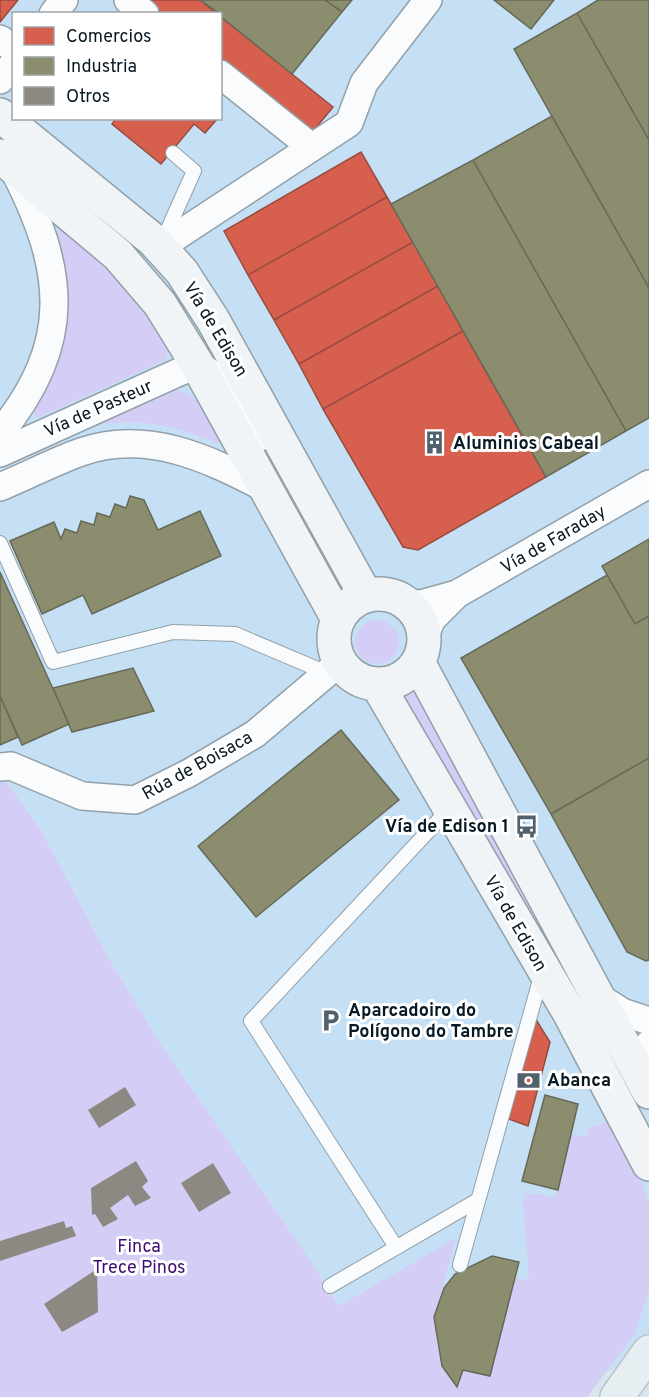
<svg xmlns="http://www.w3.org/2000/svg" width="649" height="1397" viewBox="0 0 649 1397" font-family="Overpass,sans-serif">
<rect width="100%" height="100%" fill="#d7e5ee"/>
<path fill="#c5e0f4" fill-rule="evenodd" d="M 0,0 L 649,0 L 649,1350 L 560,1397 L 397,1397 L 310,1260 L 158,1040 L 109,959 L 41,830 L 0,773 ZM 14,14 L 220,14 L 220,118 L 14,118 Z"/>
<path fill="#d4cdf6" d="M 59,228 C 107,256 137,301 170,344 L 166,360 L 36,418 L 31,408 L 66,294 L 63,262 L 56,231 Z
M 176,391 C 202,395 210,418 223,439 L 217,444 C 171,424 148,420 99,424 Z
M355 642a22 22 0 1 1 44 0a22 22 0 1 1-44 0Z
M 415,688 L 573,975 L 563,979 L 403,695 Z
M 0,773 L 41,830 L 109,959 L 158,1040 L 310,1260 L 339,1306 L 456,1238 C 442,1295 418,1334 457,1387 L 463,1370 L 490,1376 L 516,1277 L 529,1281 L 523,1203 L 526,1193 L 556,1197 L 571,1134 L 586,1137 L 589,1128 L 609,1121 L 637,1169 L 649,1204 L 649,1289 L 635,1334 L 587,1397 L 0,1397 Z"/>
<path fill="#d6604d" stroke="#984b41" stroke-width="1.5" d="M 0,0 L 18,0 L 0,22 Z
M 143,0 L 200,0 L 217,14 L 160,14 Z
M 220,16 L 333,107 L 310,135 L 220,63 Z
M 116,118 L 218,118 L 205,133 L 194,124 L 161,164 L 112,124 Z
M 361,152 L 387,197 L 248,275 L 224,231 Z
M 387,197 L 413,242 L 274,320 L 248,275 Z
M 413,242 L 438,286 L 299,364 L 274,320 Z
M 438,286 L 463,331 L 323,409 L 299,364 Z
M 463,331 L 546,477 L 418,550 L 403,547 L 323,409 Z
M 535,1018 L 550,1042 L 528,1126 L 506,1118 Z"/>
<path fill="#8c8c6e" stroke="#656a58" stroke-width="1.5" d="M 200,0 L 325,0 L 342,12 L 292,74 L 220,16 L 220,14 Z
M 325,0 L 352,0 L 342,12 Z
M 494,0 L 554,0 L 531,29 Z
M 598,0 L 649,0 L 649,140 L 577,13 Z
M 577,13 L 649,140 L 649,288 L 514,49 Z
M 552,116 L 649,288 L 649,418 L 626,431 L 473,160 Z
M 473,160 L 626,431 L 546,477 L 391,204 Z
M 130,496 L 144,500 L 158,530 L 200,511 L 221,556 L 92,614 L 83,595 L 42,614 L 10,541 L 54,522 L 61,539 L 65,529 L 77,533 L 81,521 L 94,525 L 97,513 L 110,517 L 115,504 L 126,508 Z
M 649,539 L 649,616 L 635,624 L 602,566 Z
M 0,572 L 69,724 L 22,745 L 0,696 Z
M 607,575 L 635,624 L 649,616 L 649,758 L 551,814 L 461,658 Z
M 133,668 L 154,711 L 72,732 L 53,688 Z
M 0,696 L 18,737 L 0,745 Z
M 341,730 L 399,800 L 256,917 L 198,846 Z
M 649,758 L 649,960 L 646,961 L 627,952 L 551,814 Z
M 545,1095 L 578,1104 L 558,1190 L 522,1181 Z
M 492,1256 L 519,1262 L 490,1376 L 463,1370 L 457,1387 L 442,1366 L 434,1317 L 444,1288 L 455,1274 Z"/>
<path fill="#8d8982" d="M 125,1087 L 136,1105 L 99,1128 L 88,1110 Z
M 136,1161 L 148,1181 L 142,1187 L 151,1198 L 135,1206 L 128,1195 L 110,1208 L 118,1219 L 103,1227 L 95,1214 L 92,1215 L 91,1188 Z
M 213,1163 L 231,1193 L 199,1212 L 181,1183 Z
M 64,1221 L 66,1228 L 72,1226 L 76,1236 L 0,1261 L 0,1241 Z
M 97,1269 L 98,1312 L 62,1332 L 44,1304 Z"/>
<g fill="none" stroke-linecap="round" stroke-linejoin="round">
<defs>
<path id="service" d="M 163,240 L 194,171 L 173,153
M 0,543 L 53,662 L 173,632 L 235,634 L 327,673
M 396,1247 L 251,1021 L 449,809
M 460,1265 L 542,973
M 330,1286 L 478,1200"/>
<path id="minor" d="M 128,0 L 145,14
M 53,14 L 64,0
M 0,39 L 14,49
M 220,74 L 310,146
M 0,80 L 14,63
M 160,247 L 349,123 L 364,83 L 428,0
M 0,433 C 74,343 65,270 15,172
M 0,453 L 197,364 C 227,382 243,407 260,437
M 0,487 C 27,476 53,462 81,452 C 147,429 207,458 265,488
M 405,603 L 421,604 L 457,594 L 649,484
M 424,637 L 432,619 L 456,595
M 0,767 L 11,766 L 82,796 L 135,800 L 189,773 L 255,734 L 340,662
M 600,998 L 622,1012 L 649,1021
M 649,1089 L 646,1053 L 649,1044"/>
<path id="secondary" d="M 0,115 L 153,240 L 182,272 L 213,320 L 366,596
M 0,156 L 118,255 L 160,304 L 197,364 L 338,619
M334 639a45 45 0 1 1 90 0a45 45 0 1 1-90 0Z
M 418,662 L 649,1092
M 377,684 L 570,1014 L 649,1164"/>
<path id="primary" d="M 617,1397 L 649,1352"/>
</defs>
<use href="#service" stroke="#92a0a9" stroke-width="16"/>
<use href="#minor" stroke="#92a0a9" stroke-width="30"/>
<use href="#secondary" stroke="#92a0a9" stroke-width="36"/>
<use href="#primary" stroke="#bbc3c9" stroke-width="36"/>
<use href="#service" stroke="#f9fbfc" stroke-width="14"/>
<use href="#minor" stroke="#f9fbfc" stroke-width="27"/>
<use href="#secondary" stroke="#f0f4f7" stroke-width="33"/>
<use href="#primary" stroke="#e6eef2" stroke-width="33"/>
</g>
<defs>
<symbol id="building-bare" viewBox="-9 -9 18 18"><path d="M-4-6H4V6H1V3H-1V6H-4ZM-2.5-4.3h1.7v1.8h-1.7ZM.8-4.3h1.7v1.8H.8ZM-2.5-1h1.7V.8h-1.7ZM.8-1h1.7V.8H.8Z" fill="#51606b" stroke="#fff" stroke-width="2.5" paint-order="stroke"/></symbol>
<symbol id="bus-bare" viewBox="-9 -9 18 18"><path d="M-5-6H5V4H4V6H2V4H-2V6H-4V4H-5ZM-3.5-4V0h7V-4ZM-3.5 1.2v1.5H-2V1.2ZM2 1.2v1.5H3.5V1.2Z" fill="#51606b" stroke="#fff" stroke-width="2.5" paint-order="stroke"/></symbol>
<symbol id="parking-bare" viewBox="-9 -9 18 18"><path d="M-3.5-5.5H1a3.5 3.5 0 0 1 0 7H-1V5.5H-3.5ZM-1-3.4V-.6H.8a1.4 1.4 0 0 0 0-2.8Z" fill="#51606b" stroke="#fff" stroke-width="2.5" paint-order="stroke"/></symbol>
<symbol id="bank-bare" viewBox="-9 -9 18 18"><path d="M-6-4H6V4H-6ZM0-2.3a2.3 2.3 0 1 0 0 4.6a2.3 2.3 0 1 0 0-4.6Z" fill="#51606b" stroke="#fff" stroke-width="2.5" paint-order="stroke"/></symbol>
</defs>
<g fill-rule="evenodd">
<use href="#building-bare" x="418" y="426" width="33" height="33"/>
<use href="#bus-bare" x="510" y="810" width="33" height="33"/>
<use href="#parking-bare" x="314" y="1004" width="33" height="33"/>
<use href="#bank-bare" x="512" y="1064" width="33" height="33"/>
</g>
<g text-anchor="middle" stroke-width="6" stroke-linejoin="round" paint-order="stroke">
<g font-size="18" fill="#091924" stroke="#fff">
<text transform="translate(216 329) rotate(59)" y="6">Vía de Edison</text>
<text transform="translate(98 408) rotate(-24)" y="6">Vía de Pasteur</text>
<text transform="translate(553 539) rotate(-30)" y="6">Vía de Faraday</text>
<text transform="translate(197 765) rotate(-29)" y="6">Rúa de Boisaca</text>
<text transform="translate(516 923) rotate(60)" y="6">Vía de Edison</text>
</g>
<g font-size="18" font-weight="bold" fill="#091924" stroke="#fff" text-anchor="start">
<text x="453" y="449">Aluminios Cabeal</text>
<text x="509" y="832" text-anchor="end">Vía de Edison 1</text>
<text x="348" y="1016">Aparcadoiro do<tspan x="348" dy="21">Polígono do Tambre</tspan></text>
<text x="547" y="1086">Abanca</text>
</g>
<g font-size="18" fill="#3f0b70" stroke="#fff">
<text x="139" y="1252">Finca<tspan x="139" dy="21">Trece Pinos</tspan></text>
</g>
</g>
<rect x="12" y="12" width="210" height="108" fill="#ffffff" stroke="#9da3a7" stroke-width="1.5"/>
<rect x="24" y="27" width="30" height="18" fill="#d6604d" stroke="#9da3a7" stroke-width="1.5"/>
<text x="66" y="42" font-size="18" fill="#091924">Comercios</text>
<rect x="24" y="57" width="30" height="18" fill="#8c8c6e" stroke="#9da3a7" stroke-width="1.5"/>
<text x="66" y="72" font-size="18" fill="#091924">Industria</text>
<rect x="24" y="87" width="30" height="18" fill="#8d8982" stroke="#9da3a7" stroke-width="1.5"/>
<text x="66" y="102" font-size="18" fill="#091924">Otros</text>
</svg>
